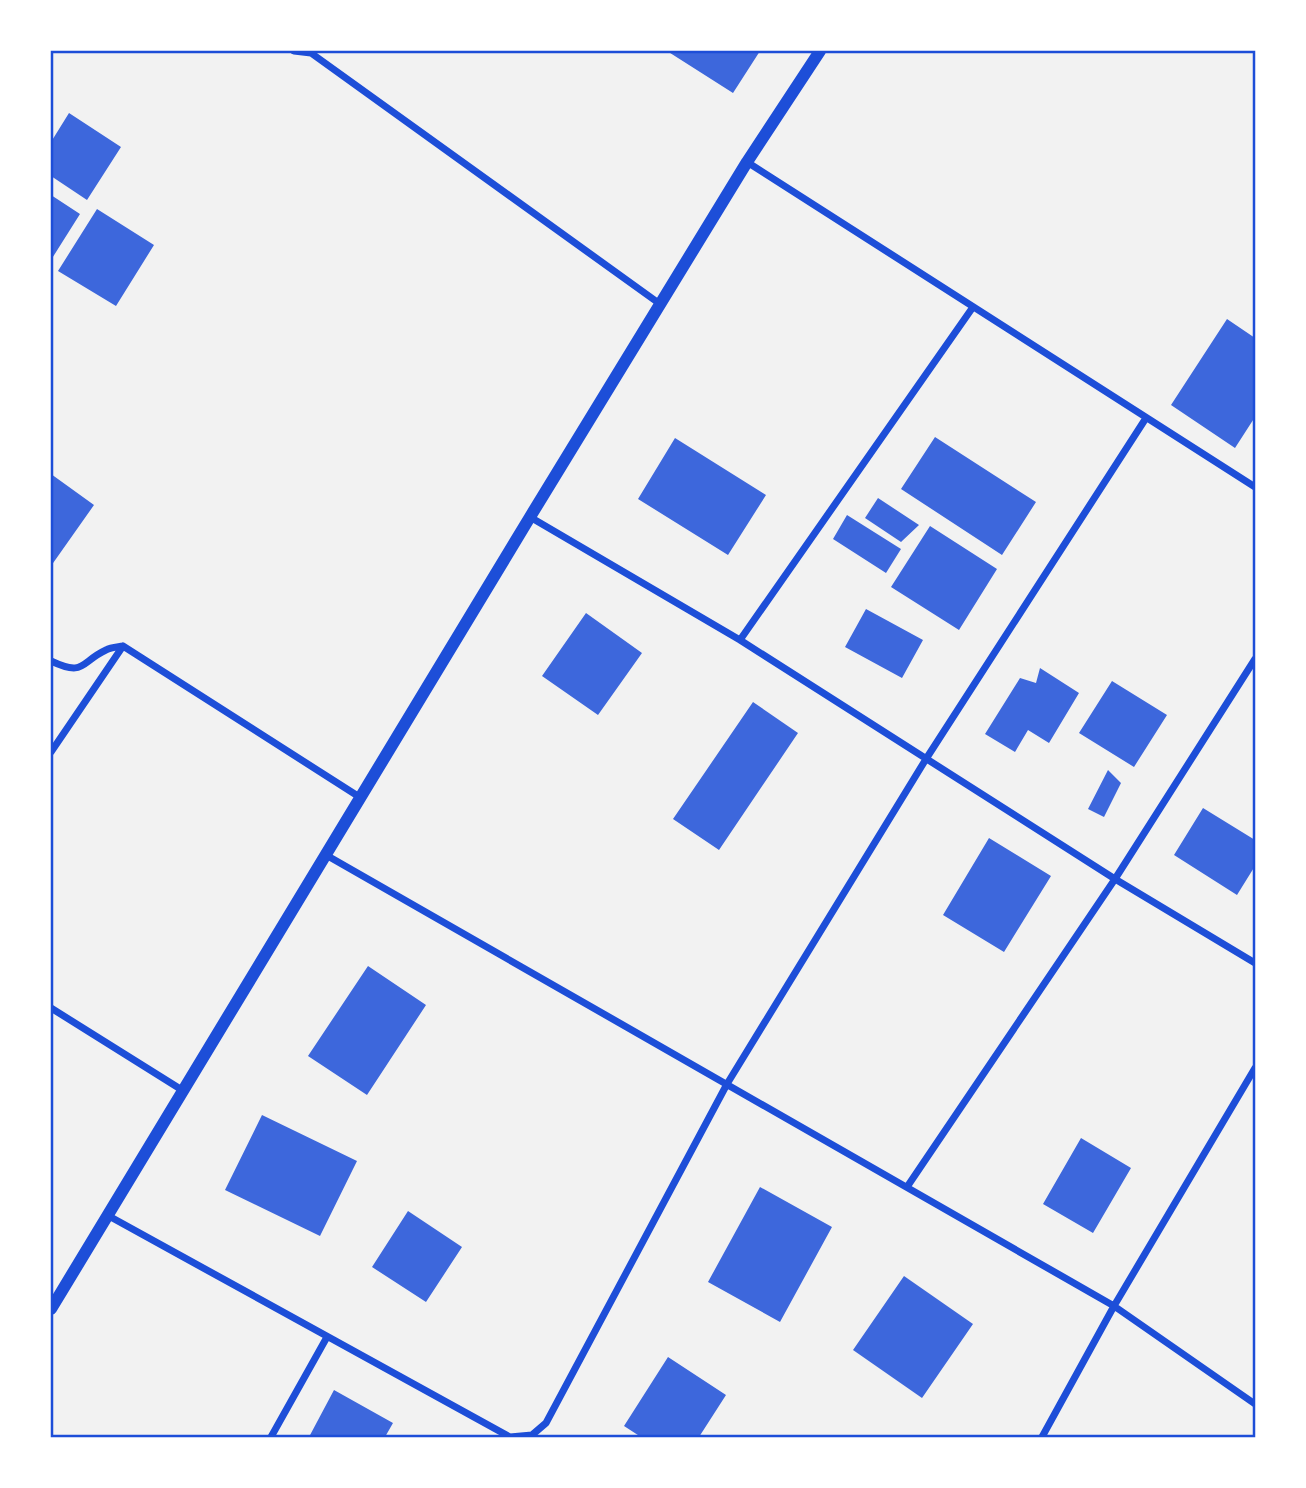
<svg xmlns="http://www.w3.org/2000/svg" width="1306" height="1488" viewBox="0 0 1306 1488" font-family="'Golos Text',sans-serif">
<rect width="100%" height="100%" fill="#f2f2f2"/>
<path fill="#3d67dc" d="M 667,51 L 760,51 L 733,93 Z
M 69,113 L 121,147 L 87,200 L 51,176 L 51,142 Z
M 51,195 L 80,214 L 51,260 Z
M 97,209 L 154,245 L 116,306 L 58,271 Z
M 1227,319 L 1255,338 L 1255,417 L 1235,448 L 1171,405 Z
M 935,437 L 1036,502 L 1002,555 L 901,489 Z
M 675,438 L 766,495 L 728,555 L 638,499 Z
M 51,474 L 94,505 L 51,566 Z
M 878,498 L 919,525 L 901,542 L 865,518 Z
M 847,515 L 901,549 L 886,573 L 833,539 Z
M 930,526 L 997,569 L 959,630 L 891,587 Z
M 866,609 L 923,640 L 902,678 L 845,647 Z
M 586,613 L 642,653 L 598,715 L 542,676 Z
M 1040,668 L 1079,693 L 1049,743 L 1028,730 L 1015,752 L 985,734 L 1020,678 L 1036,683 Z
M 1112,681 L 1167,715 L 1134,767 L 1079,733 Z
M 753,702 L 798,733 L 719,850 L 673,819 Z
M 1108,770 L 1121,783 L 1104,817 L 1088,809 Z
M 1203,808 L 1255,840 L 1255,866 L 1237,895 L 1174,855 Z
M 989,838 L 1051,876 L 1004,952 L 943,915 Z
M 368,966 L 426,1005 L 367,1095 L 308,1056 Z
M 262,1115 L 357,1161 L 320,1236 L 225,1190 Z
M 1081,1138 L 1131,1168 L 1093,1233 L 1043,1204 Z
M 760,1187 L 832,1227 L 780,1322 L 708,1282 Z
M 408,1211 L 462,1247 L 426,1302 L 372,1267 Z
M 904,1276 L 973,1324 L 922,1398 L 853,1350 Z
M 668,1357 L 726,1395 L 699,1437 L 641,1437 L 624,1426 Z
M 334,1390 L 393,1423 L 385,1437 L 309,1437 Z"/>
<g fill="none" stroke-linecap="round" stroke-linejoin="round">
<path stroke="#1d4ed8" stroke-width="7" d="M 294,51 L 311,53 L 660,304
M 747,162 L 1255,487
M 530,517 L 740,640 L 1115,879 L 1255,963
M 740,640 L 973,307
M 51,661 C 85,677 80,662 106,650 C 111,647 118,647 123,646 L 361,798
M 51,752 L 123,646
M 326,855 L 1114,1306 L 1255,1404
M 51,1008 L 182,1090
M 907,1187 L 1115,879 L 1255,659
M 107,1215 L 510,1437 L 532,1435 L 546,1423 L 727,1084 L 926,759 L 1146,418
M 271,1437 L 327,1337
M 1042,1437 L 1114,1306 L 1255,1068"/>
<path stroke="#1d4ed8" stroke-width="12" d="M 51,1309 L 530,517 L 747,162 L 820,51"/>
</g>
<rect width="1306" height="1488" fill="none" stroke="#ffffff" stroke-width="105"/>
<rect x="52" y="52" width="1202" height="1384" fill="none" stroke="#1d4ed8" stroke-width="2.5"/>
</svg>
